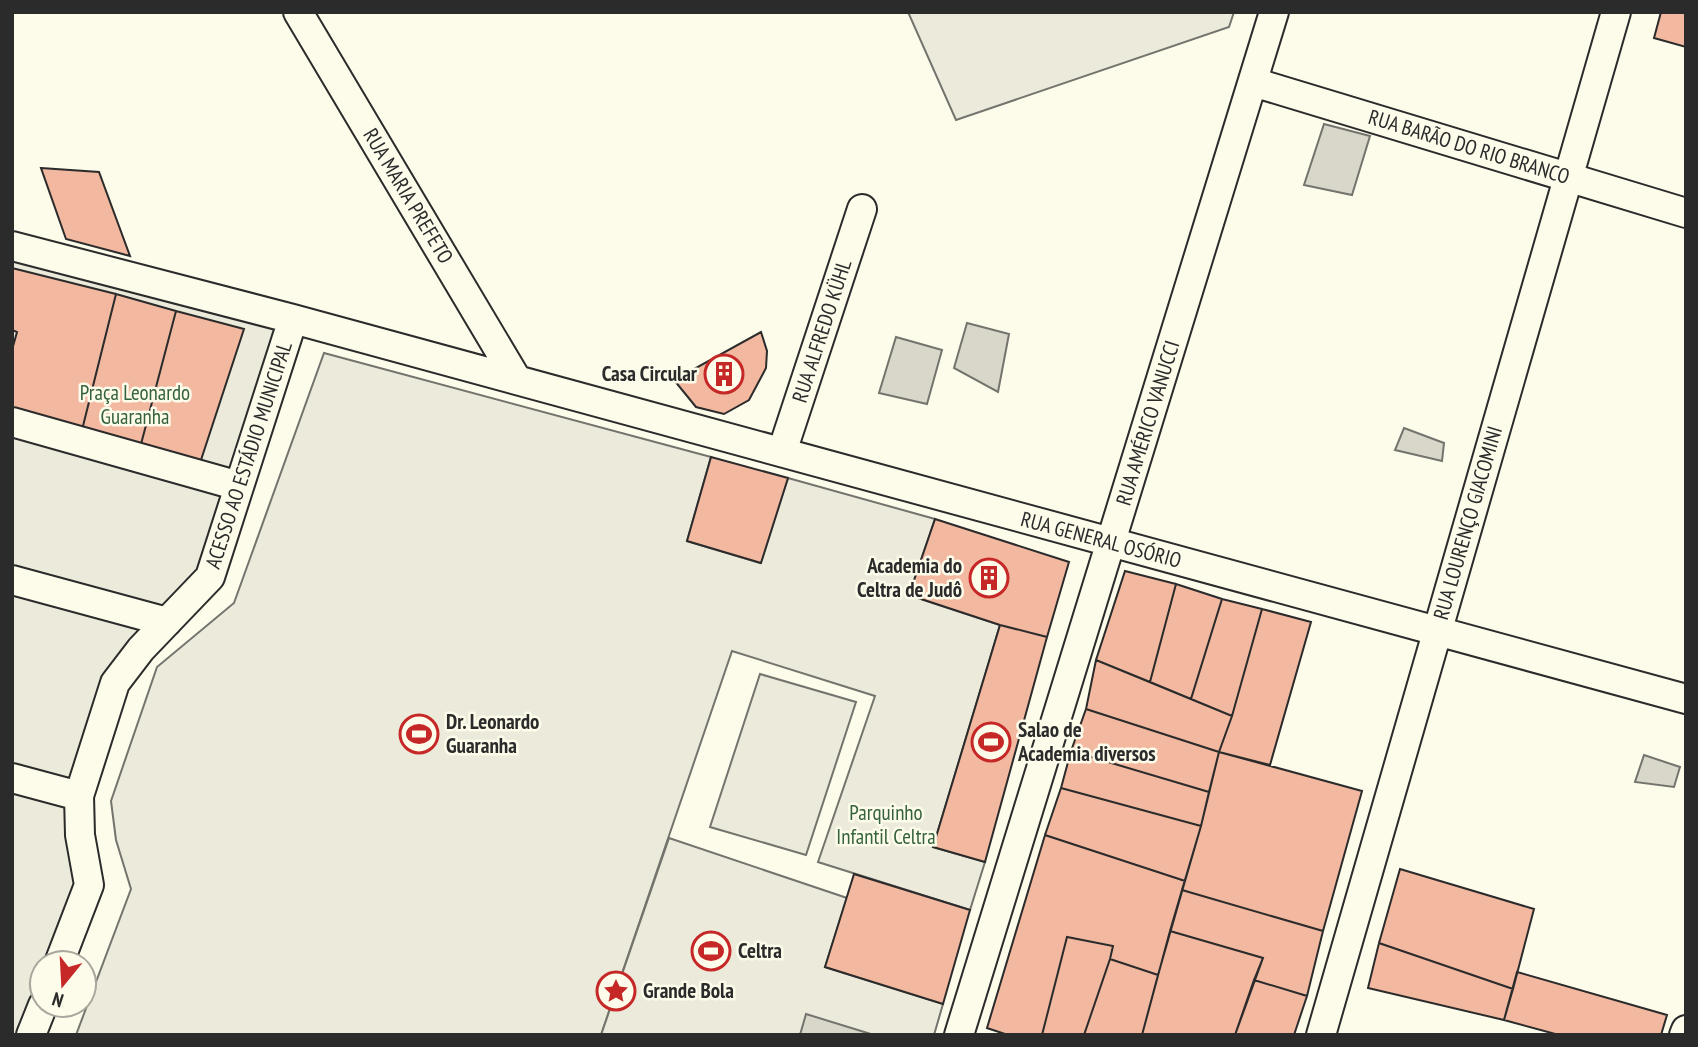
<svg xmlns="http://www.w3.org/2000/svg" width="1698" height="1047" viewBox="0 0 1698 1047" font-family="'PT Sans Narrow',sans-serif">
<rect width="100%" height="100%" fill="#fdfbea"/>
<path fill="#ecebdb" stroke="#74746e" stroke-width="2" d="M 908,12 L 1234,12 L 1229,27 L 956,120 Z
M 12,246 L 293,319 L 210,577 L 141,649 L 79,796 L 89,885 L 59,963 L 42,963 L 42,1005 L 31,1035 L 12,1035 Z
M 324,353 L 711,457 L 687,541 L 760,563 L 788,478 L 935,519 L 909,595 L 1000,625 L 933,847 L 985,862 L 970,910 L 818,862 L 875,696 L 732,651 L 601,1035 L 76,1035 L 131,889 L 116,840 L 111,801 L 157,667 L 234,603 Z
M 760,674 L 856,702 L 806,855 L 710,827 Z"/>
<path fill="#eceadb" stroke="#74746e" stroke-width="2" d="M 669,838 L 847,898 L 825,967 L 943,1004 L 934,1035 L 872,1035 L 807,1015 L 800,1035 L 601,1035 Z"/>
<path fill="#d8d7c9" stroke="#74746e" stroke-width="2" d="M 1324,124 L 1370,136 L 1352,195 L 1304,185 Z
M 967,323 L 1009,334 L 998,392 L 954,368 Z
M 896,337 L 942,350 L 927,404 L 879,393 Z
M 1404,428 L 1444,443 L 1442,461 L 1395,450 Z
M 1644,755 L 1680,767 L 1674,787 L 1635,782 Z
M 806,1014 L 874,1035 L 800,1035 Z"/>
<path fill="#f2b8a0" stroke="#2b2b2b" stroke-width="2" d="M 1661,12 L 1686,12 L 1686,47 L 1654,38 Z
M 41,168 L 99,172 L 130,256 L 66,239 Z
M 12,268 L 116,294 L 82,430 L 12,409 L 12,350 L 17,332 L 12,330 Z
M 116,294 L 176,311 L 140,448 L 82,430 Z
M 176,311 L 244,329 L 200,463 L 140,448 Z
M 761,332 L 767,351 L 766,368 L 749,400 L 724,414 L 696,407 L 674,380 Z
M 711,457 L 788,478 L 761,563 L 687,541 Z
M 935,519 L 1069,562 L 1047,637 L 1000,625 L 909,595 Z
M 1125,571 L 1176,584 L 1150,682 L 1096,660 Z
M 1176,584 L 1222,599 L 1191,699 L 1150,682 Z
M 1222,599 L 1262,609 L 1232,716 L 1191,699 Z
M 1262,609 L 1311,622 L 1270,765 L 1219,752 L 1232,716 Z
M 1000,625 L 1047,637 L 985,862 L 933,847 Z
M 1096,660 L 1232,716 L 1219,752 L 1086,709 Z
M 1086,709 L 1219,752 L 1209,792 L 1071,751 Z
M 1071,751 L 1209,792 L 1201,826 L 1061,788 Z
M 1219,752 L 1362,791 L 1323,931 L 1182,890 L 1201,826 Z
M 1061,788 L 1201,826 L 1185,881 L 1045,835 Z
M 1045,835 L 1185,881 L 1158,975 L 1110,959 L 1113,946 L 1067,937 L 1042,1035 L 1008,1035 L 987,1028 Z
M 1400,869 L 1534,909 L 1513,989 L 1379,943 Z
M 854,874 L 970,910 L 943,1004 L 825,967 Z
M 1182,890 L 1323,931 L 1307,996 L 1254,980 L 1263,958 L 1170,931 Z
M 1170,931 L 1263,958 L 1235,1035 L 1142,1035 Z
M 1067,937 L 1113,946 L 1110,959 L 1084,1035 L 1042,1035 Z
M 1379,943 L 1513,989 L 1504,1020 L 1368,988 Z
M 1110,959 L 1158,975 L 1142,1035 L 1084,1035 Z
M 1517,972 L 1667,1015 L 1661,1035 L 1559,1035 L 1504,1020 Z
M 1254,980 L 1307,996 L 1294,1035 L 1235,1035 Z"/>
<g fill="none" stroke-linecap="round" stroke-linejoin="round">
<defs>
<path id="street" d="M 298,12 L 517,380
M 1253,82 L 1686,213
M 12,246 L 293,319 L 1686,699
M 12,422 L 239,486
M 782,452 L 862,209
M 12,580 L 167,622
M 12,778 L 79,796
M 59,963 L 89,885 L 80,835 L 79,796 L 115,683 L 141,649 L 210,577 L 293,319
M 31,1035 L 43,1005
M 959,1035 L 1274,12
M 1321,1035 L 1616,12
M 1684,1035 L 1686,1030"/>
</defs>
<use href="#street" stroke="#2b2b2b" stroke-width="32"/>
<use href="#street" stroke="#fdfbea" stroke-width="28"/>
</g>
<defs>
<symbol id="building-ring" viewBox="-11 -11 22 22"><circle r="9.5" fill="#fdfbea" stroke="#c62828" stroke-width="1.5"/><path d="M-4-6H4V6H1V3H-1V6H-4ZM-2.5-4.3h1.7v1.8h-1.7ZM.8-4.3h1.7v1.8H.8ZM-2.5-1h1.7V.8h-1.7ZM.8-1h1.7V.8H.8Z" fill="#c62828"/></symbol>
<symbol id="stadium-ring" viewBox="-11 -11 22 22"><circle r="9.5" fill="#fdfbea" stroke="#c62828" stroke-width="1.5"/><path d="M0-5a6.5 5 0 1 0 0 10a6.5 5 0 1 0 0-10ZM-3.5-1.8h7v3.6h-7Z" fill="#c62828"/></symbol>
<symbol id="sight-ring" viewBox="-11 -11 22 22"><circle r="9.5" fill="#fdfbea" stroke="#c62828" stroke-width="1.5"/><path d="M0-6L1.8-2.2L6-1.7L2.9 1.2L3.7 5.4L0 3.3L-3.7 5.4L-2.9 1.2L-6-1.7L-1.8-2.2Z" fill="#c62828"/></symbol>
</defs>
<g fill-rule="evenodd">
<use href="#building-ring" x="702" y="352" width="44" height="44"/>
<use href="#building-ring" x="967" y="556" width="44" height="44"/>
<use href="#stadium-ring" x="397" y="712" width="44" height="44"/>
<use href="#stadium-ring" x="969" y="720" width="44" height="44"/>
<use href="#stadium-ring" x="689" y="929" width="44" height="44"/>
<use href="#sight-ring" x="594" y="969" width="44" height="44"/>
</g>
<g text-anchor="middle" stroke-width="5" stroke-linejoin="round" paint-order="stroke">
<g font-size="21" fill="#2b2b2b" stroke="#fdfbea">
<text transform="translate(1469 147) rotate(17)" y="7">RUA BARÃO DO RIO BRANCO</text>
<text transform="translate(408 196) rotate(59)" y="7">RUA MARIA PREFETO</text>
<text transform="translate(822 331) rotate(-72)" y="7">RUA ALFREDO KÜHL</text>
<text transform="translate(1148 423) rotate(-73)" y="7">RUA AMÉRICO VANUCCI</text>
<text transform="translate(249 455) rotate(-72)" y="7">ACESSO AO ESTÁDIO MUNICIPAL</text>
<text transform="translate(1468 523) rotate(-74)" y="7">RUA LOURENÇO GIACOMINI</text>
<text transform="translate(1101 540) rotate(15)" y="7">RUA GENERAL OSÓRIO</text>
</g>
<g font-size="21" font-weight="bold" fill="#2b2b2b" stroke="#fdfbea" text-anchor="start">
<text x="697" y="381" text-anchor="end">Casa Circular</text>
<text x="962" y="573" text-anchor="end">Academia do<tspan x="962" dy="24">Celtra de Judô</tspan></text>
<text x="446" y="729">Dr. Leonardo<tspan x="446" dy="24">Guaranha</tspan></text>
<text x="1018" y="737">Salao de<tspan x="1018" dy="24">Academia diversos</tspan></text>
<text x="738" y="958">Celtra</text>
<text x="643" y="998">Grande Bola</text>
</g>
<g font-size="21" fill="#34623c" stroke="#fdfbea">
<text x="135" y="400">Praça Leonardo<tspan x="135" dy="24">Guaranha</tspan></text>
<text x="886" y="820">Parquinho<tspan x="886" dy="24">Infantil Celtra</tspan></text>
</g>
</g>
<rect width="1698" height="1047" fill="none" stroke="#2b2b2b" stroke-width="28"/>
<g transform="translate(63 984) rotate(198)"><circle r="33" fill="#fdfbea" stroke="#a9a89e" stroke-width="2"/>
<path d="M0-5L12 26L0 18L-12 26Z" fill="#c62828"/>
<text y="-10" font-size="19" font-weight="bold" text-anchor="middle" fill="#2b2b2b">N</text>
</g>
</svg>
